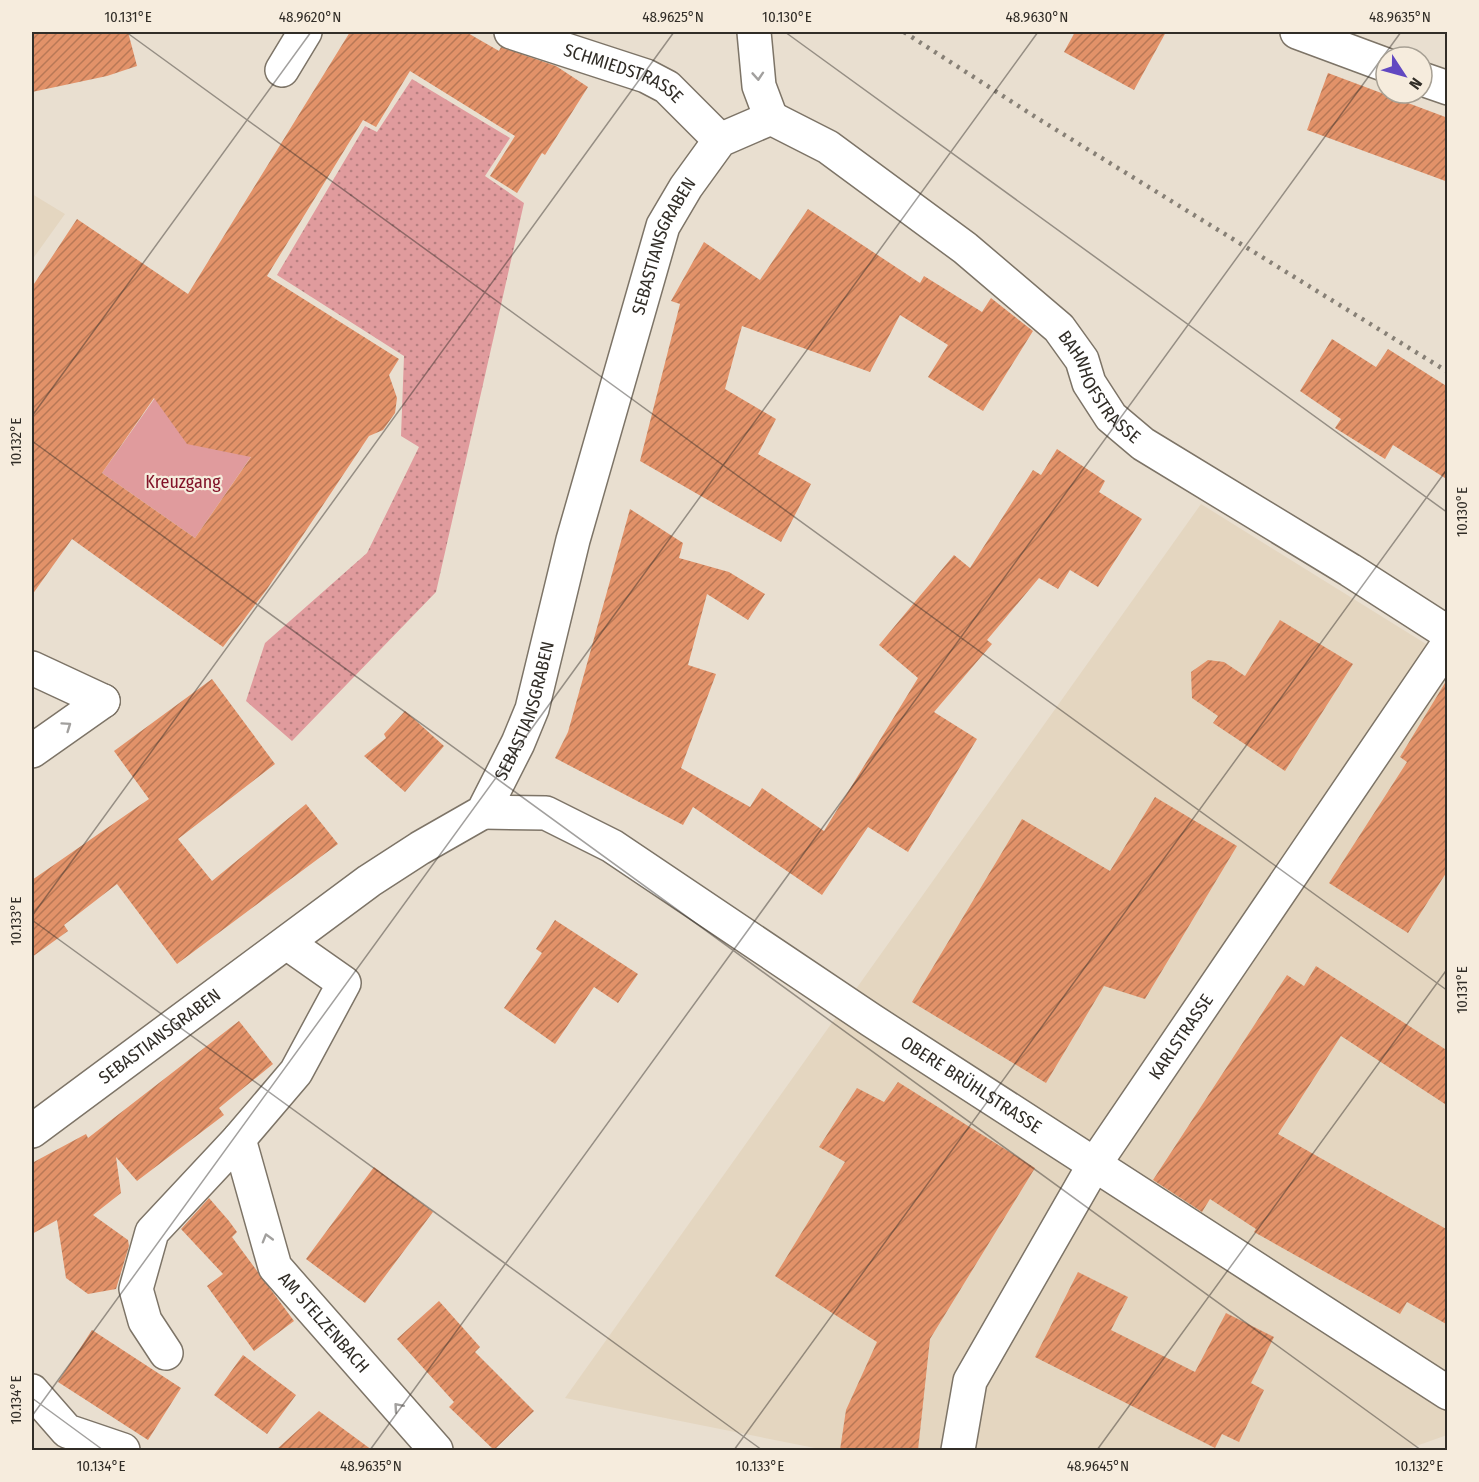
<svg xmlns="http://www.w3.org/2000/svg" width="1479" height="1482" viewBox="0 0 1479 1482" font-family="'Fira Sans Condensed',sans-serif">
<defs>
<pattern id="grass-dots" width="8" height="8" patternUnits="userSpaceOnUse" patternTransform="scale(1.5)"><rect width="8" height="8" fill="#e09b9d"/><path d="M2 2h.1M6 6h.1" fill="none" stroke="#b67f80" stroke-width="1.8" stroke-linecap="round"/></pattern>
<pattern id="building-hatch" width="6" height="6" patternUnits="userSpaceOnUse" patternTransform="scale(1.5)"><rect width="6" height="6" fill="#e29269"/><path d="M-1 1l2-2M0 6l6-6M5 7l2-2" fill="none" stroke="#b87856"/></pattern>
</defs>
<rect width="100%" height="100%" fill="#e9dfd0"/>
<path fill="#e4d6c0" d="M 32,194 L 65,214 L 32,260 Z
M 1201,504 L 1447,657 L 1447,1435 L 1405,1450 L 825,1450 L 565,1398 Z"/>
<path fill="url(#grass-dots)" d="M 412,79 L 510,138 L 485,176 L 524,203 L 436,592 L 292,741 L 246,701 L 265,643 L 367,553 L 419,447 L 401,436 L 404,356 L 277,275 L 365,126 L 377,132 Z"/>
<path fill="#e09b9d" d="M 174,371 L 266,435 L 195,538 L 102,473 Z"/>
<path fill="url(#building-hatch)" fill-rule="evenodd" d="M 32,32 L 128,32 L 137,66 L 107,76 L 32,92 Z
M 350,32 L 466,32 L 499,51 L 501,47 L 556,66 L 588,87 L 545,155 L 542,153 L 517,193 L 490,176 L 515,136 L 410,71 L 376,127 L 363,120 L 267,276 L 399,359 L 389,375 L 397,398 L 395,413 L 383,430 L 369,436 L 267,589 L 223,647 L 72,539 L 32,595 L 32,287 L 77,219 L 188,294 ZM 154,398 L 187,444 L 251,457 L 195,538 L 102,473 Z
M 1075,32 L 1166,32 L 1134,90 L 1064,52 Z
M 1328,73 L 1448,118 L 1448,182 L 1307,130 Z
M 808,209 L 920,283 L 924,276 L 982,312 L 991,298 L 1033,331 L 983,411 L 928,377 L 948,345 L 900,315 L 870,372 L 742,326 L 725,389 L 776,419 L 758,454 L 811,484 L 781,542 L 640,461 L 680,304 L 671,301 L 704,242 L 760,280 Z
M 1332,339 L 1376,367 L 1388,349 L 1448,387 L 1448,480 L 1393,445 L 1385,459 L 1335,428 L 1341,419 L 1300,391 Z
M 1057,449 L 1105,481 L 1099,492 L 1142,519 L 1098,587 L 1070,570 L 1058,589 L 1039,578 L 987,640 L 992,644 L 934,712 L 977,739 L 908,852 L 868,827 L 822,895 L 693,807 L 683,825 L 555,758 L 568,732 L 630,509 L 683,543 L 679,558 L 729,572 L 765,594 L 748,620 L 707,594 L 688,665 L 716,674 L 681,768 L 750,807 L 762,788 L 824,831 L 918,678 L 879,645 L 954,555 L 970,568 L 1033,470 L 1041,475 Z
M 1280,620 L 1353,664 L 1285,771 L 1213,723 L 1218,716 L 1192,698 L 1191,672 L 1208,660 L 1224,662 L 1245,676 Z
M 1448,678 L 1448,870 L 1408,933 L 1329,883 L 1407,762 L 1400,757 Z
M 212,679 L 275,764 L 178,839 L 212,881 L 306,804 L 338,844 L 177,964 L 117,884 L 64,925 L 68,931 L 32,957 L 32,880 L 149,799 L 114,751 Z
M 405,711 L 444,746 L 405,792 L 364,756 L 386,738 L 384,734 Z
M 1155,797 L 1237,846 L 1145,999 L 1104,986 L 1046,1083 L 912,1002 L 1022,819 L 1110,871 Z
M 555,920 L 638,974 L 618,1003 L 594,987 L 555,1044 L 504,1008 L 542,953 L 536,949 Z
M 1316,966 L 1448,1051 L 1448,1106 L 1341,1036 L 1278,1134 L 1448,1230 L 1448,1325 L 1407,1302 L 1400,1314 L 1254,1232 L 1256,1229 L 1210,1199 L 1202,1212 L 1153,1180 L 1287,975 L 1304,986 Z
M 239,1021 L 273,1064 L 219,1108 L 224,1115 L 137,1181 L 116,1157 L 121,1193 L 93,1215 L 128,1240 L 129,1246 L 116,1289 L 88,1294 L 66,1278 L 57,1220 L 32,1234 L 32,1163 L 86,1134 L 88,1138 Z
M 898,1082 L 1035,1168 L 930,1339 L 918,1450 L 840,1450 L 846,1410 L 877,1342 L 775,1276 L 845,1162 L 819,1147 L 857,1088 L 884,1102 Z
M 374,1167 L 433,1212 L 365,1303 L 306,1259 Z
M 209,1198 L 229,1221 L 237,1232 L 232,1237 L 294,1321 L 254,1351 L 207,1286 L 223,1274 L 181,1229 Z
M 1078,1272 L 1128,1297 L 1111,1330 L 1195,1372 L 1226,1313 L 1274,1337 L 1251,1383 L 1264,1390 L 1239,1442 L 1222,1434 L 1215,1448 L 1035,1357 Z
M 439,1301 L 480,1347 L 475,1352 L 534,1411 L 494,1450 L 449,1407 L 454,1402 L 397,1339 Z
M 92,1330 L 181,1388 L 148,1440 L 58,1382 Z
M 243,1355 L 296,1395 L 267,1434 L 214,1395 Z
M 319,1411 L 372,1450 L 276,1450 Z"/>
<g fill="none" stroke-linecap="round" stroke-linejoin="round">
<defs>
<g id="minor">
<path id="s1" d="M 511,32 L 646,76 L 667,87 L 720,140"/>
<path d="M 754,32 L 759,86 L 771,118"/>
<path d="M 1297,32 L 1386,65"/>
<path d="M 282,70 L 305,32"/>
<path d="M 1422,79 L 1448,88"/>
<path id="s2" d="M 771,118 L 828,147 L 965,248 L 1059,328 L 1082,360 L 1089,383 L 1111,417 L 1143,444 L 1350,570 L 1448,633"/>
<path d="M 32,668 L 103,701"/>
<path d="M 32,751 L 103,701"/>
<path id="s3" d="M 483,812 L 546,813 L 612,846 L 871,1020 L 1448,1393"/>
<path id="s4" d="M 32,1131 L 369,881 L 420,848 L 483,812 L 518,743 L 532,709 L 573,540 L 663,226 L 686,187 L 720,140 L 771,118"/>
<path id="s5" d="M 239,1139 L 275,1267 L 436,1450"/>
<path d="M 166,1353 L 145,1321 L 136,1289 L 152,1232 L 239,1139 L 296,1072 L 344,983 L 287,943"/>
<path d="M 32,1391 L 67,1431 L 123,1450"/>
<path id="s6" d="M 958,1450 L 970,1381 L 1094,1165 L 1448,644"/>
</g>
</defs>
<use href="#minor" stroke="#7d7467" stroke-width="36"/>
<use href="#minor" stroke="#fff" stroke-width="33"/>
<path stroke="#878076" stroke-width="4.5" stroke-dasharray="3 6" stroke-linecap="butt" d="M 904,32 L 1037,118 L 1448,372"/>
</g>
<defs><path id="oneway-chevron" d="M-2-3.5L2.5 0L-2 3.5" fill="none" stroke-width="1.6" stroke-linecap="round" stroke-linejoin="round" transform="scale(1.5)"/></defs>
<g stroke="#a2a09e">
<use href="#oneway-chevron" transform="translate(758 76) rotate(86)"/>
<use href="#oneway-chevron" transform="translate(67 726) rotate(-35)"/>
<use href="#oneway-chevron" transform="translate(267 1238) rotate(-106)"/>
<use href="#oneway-chevron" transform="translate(398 1407) rotate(-131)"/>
</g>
<path fill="none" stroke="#312d27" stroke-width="1.5" stroke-opacity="0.45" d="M 126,32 L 1448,991M 785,32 L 1448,513M 1444,32 L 1448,34M 32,416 L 311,32M 32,441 L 1421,1450M 32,916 L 674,32M 32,920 L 762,1450M 32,1398 L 103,1450M 32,1416 L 1038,32M 370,1450 L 1401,32M 734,1450 L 1448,468M 1097,1450 L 1448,968"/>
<g text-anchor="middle" stroke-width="4.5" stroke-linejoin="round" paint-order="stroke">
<g font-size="18" fill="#312d27" stroke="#f6ecdd">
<text dy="6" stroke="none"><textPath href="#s1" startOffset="120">SCHMIEDSTRASSE</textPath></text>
<text dy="6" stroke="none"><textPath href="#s4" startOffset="1149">SEBASTIANSGRABEN</textPath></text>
<text dy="6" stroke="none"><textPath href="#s2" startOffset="430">BAHNHOFSTRASSE</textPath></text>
<text dy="6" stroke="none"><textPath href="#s4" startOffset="663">SEBASTIANSGRABEN</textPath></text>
<text dy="6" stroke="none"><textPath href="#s4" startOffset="159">SEBASTIANSGRABEN</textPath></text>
<text dy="6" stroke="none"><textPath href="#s6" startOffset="474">KARLSTRASSE</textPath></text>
<text dy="6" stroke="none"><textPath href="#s3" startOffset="568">OBERE BRÜHLSTRASSE</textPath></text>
<text dy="6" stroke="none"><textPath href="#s5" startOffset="207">AM STELZENBACH</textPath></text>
</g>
<g font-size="18" fill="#821429" stroke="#f6ecdd">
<text x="183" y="488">Kreuzgang</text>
</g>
</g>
<rect width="1479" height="1482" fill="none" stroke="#f6ecdd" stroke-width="66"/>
<g transform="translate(1404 75) rotate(126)"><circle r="28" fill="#f6ecdd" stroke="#a7a094" stroke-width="1.5"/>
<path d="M0-4.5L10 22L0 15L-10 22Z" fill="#6148c1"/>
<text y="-9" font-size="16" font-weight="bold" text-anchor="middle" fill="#312d27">N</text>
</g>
<rect x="33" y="33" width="1413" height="1416" fill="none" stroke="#312d27" stroke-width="2"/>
<g font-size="15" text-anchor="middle" fill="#312d27">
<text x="128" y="22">10.131°E</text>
<text x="310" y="22">48.9620°N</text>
<text x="673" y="22">48.9625°N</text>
<text x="787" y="22">10.130°E</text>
<text x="1037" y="22">48.9630°N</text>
<text x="1400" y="22">48.9635°N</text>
<text transform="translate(16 442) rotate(-90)" y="5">10.132°E</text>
<text transform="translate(1462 512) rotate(-90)" y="5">10.130°E</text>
<text transform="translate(16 921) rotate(-90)" y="5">10.133°E</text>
<text transform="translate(1462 990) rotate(-90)" y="5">10.131°E</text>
<text transform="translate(16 1400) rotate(-90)" y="5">10.134°E</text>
<text x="101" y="1471">10.134°E</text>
<text x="371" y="1471">48.9635°N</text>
<text x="760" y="1471">10.133°E</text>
<text x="1098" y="1471">48.9645°N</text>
<text x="1419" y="1471">10.132°E</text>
</g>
</svg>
